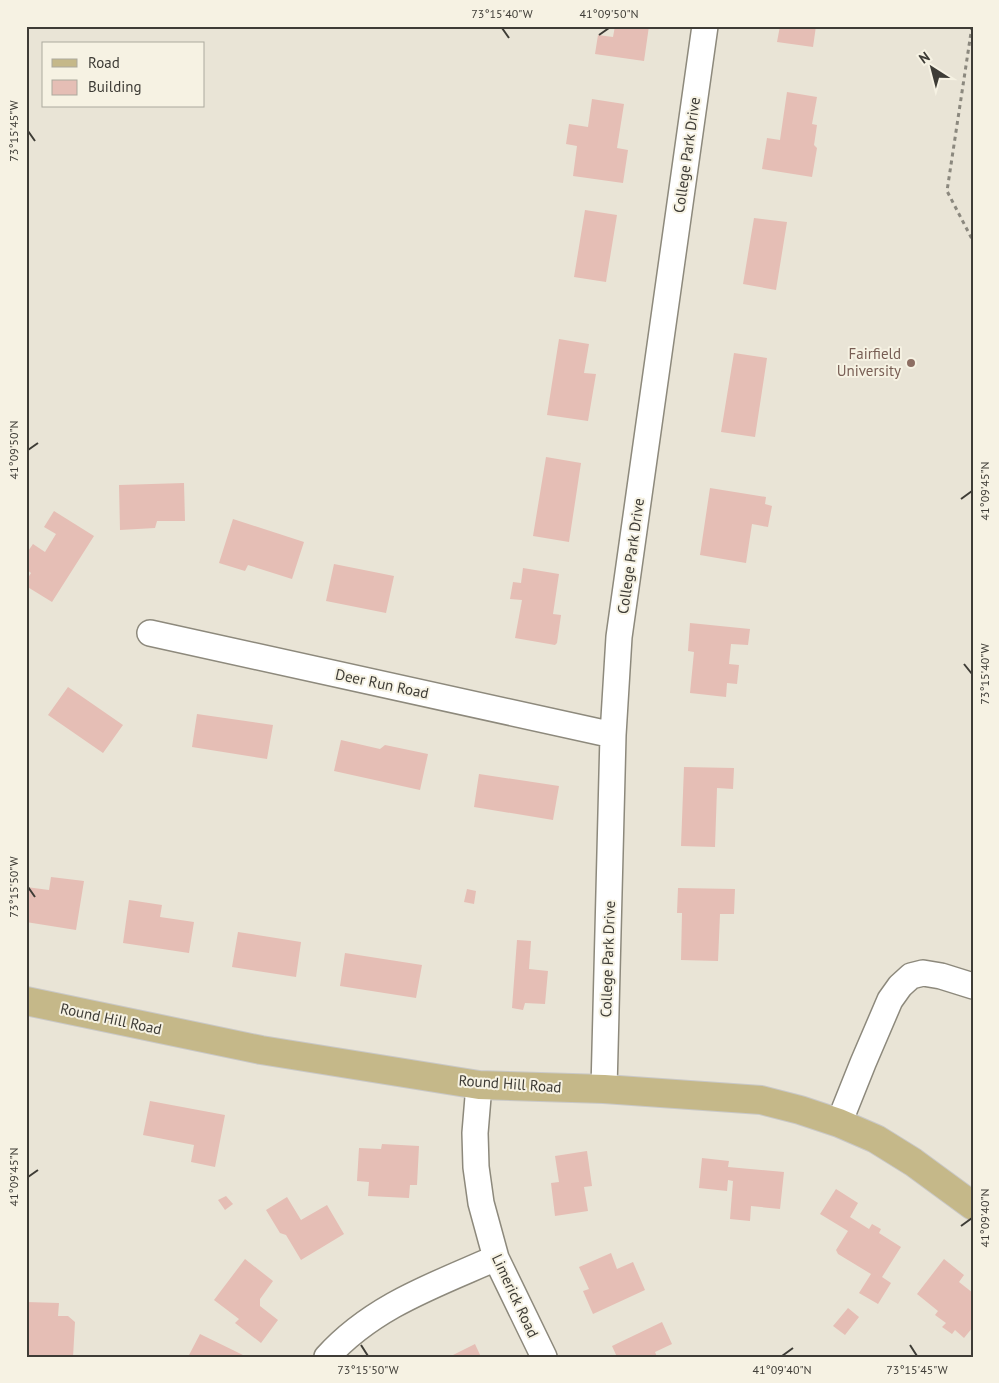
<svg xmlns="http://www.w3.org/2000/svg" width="999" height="1383" viewBox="0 0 999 1383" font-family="'PT Sans',sans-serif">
<rect width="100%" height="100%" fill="#e9e4d6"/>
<path fill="#e5beb5" d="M 615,26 L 649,26 L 644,61 L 595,54 L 598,35 L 613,37 Z
M 780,26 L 816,26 L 813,47 L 777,42 Z
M 787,92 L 817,97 L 812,124 L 817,125 L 814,145 L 817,148 L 812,177 L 762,169 L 767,138 L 780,140 Z
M 592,99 L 624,104 L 617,148 L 628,150 L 623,183 L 573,176 L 577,146 L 566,144 L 569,124 L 588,127 Z
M 585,210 L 617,215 L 606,282 L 574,277 Z
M 754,218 L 787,222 L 776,290 L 743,284 Z
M 559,339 L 589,344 L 584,373 L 596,374 L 588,421 L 547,415 Z
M 734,353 L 767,358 L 755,437 L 721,432 Z
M 546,457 L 581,463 L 569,542 L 533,536 Z
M 184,483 L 185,521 L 157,521 L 155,528 L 120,530 L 119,485 Z
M 710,488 L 766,497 L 765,504 L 772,506 L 768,527 L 752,524 L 746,563 L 700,555 Z
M 54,511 L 94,536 L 52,602 L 26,586 L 26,581 L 31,573 L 26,569 L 26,554 L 33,544 L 45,552 L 56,534 L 44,527 Z
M 233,519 L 304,542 L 292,579 L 248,565 L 245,571 L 219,563 Z
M 334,564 L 394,576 L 386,613 L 326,601 Z
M 523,568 L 559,574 L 553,614 L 561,615 L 557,643 L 555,645 L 515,638 L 522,600 L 510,599 L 513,582 L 521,583 Z
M 690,623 L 750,629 L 748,645 L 731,644 L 729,664 L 739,665 L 737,684 L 727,683 L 726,697 L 690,693 L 694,652 L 688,651 Z
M 68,687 L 123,725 L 103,753 L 48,715 Z
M 197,714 L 273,725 L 267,759 L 192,747 Z
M 341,740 L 380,749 L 385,745 L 428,754 L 420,790 L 334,771 Z
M 684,767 L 734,768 L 733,789 L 717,788 L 715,847 L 681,846 Z
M 479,774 L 559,786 L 553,820 L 474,807 Z
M 51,877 L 84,881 L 76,930 L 26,922 L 26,887 L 49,890 Z
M 678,888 L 735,889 L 734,914 L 720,914 L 718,961 L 681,960 L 682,913 L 677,913 Z
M 467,889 L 476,891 L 474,904 L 464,902 Z
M 129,900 L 162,905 L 160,917 L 194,922 L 189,953 L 123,943 Z
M 238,932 L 301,942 L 296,977 L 232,967 Z
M 517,940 L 531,941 L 529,969 L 548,971 L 545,1004 L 525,1003 L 523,1010 L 512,1008 Z
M 345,953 L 422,965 L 416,998 L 340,986 Z
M 150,1101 L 225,1115 L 215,1167 L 191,1162 L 194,1145 L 143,1135 Z
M 382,1144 L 419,1146 L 417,1185 L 410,1185 L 409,1198 L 368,1196 L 369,1182 L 357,1181 L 359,1148 L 381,1149 Z
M 587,1151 L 592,1186 L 584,1187 L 588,1211 L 555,1216 L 551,1183 L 559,1182 L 555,1156 Z
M 702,1158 L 729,1161 L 728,1167 L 784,1172 L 780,1209 L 751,1206 L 750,1221 L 730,1219 L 733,1181 L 728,1180 L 727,1191 L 699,1188 Z
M 836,1189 L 858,1203 L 850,1217 L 869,1229 L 872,1224 L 881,1229 L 879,1233 L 901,1247 L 882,1277 L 891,1283 L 878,1304 L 859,1293 L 871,1274 L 838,1254 L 836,1250 L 848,1231 L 820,1214 Z
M 226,1196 L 233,1204 L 225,1210 L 218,1200 Z
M 287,1197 L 301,1220 L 327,1205 L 344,1234 L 301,1260 L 286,1235 L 280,1233 L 266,1210 Z
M 611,1253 L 617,1269 L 633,1262 L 645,1290 L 593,1314 L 583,1291 L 589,1289 L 579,1267 Z
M 245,1259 L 273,1281 L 260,1299 L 260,1306 L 278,1320 L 261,1343 L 235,1323 L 239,1319 L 214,1300 Z
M 944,1259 L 964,1275 L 959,1282 L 973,1293 L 973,1327 L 964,1338 L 955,1330 L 952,1334 L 942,1327 L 946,1323 L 935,1315 L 938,1311 L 917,1294 Z
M 26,1302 L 59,1303 L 58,1316 L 68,1316 L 75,1322 L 73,1357 L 26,1357 Z
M 848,1308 L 859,1317 L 845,1335 L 833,1326 Z
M 662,1322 L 672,1344 L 655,1352 L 657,1357 L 617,1357 L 612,1346 Z
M 200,1334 L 243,1355 L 242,1357 L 188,1357 Z
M 475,1344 L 481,1357 L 449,1357 Z"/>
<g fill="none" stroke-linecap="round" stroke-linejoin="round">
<defs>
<path id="minor" d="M 150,633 L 613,735
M 479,1085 L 475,1133 L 476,1167 L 481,1203 L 496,1258 L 544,1357
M 604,1089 L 613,735 L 619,637 L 705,26
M 839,1123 L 863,1063 L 890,1000 L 900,986 L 911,976 L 923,973 L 941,976 L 973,986
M 327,1357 C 373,1306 435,1285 496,1258"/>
<path id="major" d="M 26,1001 L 261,1050 L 479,1085 L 604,1089 L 761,1100 L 800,1110 L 839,1123 L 876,1139 L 913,1162 L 973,1206"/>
</defs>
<use href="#minor" stroke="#8d897c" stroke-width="28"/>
<use href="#major" stroke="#c9c8c7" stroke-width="30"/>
<path stroke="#8b887e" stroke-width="3" stroke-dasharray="4 4" stroke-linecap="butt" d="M 972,26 L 947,191 L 973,241"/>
<use href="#minor" stroke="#fff" stroke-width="25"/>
<use href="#major" stroke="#c5b889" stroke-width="28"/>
</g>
<path fill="none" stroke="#3e3c36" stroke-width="2" d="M 502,28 L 509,38M 599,35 L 609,28M 28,131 L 35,141M 28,450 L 38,443M 961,499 L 972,491M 964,664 L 972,674M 28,887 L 35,897M 28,1177 L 38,1170M 961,1226 L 972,1218M 361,1345 L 368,1356M 910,1345 L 917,1356M 782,1356 L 793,1348"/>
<circle fill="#8d6e63" stroke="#f6f2e3" stroke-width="2" cx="911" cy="363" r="5"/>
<g text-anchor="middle" stroke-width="4" stroke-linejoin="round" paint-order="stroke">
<g font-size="15" fill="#3e3c36" stroke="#f6f2e3">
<text transform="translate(687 155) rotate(-82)" y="5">College Park Drive</text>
<text transform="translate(631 556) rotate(-82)" y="5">College Park Drive</text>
<text transform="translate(382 684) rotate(12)" y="5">Deer Run Road</text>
<text transform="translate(608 959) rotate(-88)" y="5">College Park Drive</text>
<text transform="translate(111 1019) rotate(12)" y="5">Round Hill Road</text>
<text transform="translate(510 1084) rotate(4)" y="5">Round Hill Road</text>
<text transform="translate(515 1296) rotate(65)" y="5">Limerick Road</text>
</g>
<g font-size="15" fill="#785e54" stroke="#f6f2e3" text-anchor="end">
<text x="901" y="359">Fairfield<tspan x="901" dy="17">University</tspan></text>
</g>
</g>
<rect width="999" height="1383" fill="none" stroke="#f6f2e3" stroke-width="55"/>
<rect x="42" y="42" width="162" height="65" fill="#f6f2e3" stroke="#aca99e"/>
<rect x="52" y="59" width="25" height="8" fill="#c5b889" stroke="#aca99e"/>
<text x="88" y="68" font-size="15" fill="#3e3c36">Road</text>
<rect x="52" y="80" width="25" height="15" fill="#e5beb5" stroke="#aca99e"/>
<text x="88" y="92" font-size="15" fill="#3e3c36">Building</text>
<g transform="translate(932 68) rotate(324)" stroke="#f6f2e3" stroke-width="4" paint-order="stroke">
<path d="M0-4L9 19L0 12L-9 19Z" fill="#3e3c36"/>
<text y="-8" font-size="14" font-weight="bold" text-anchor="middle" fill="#3e3c36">N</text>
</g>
<rect x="28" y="28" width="944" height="1328" fill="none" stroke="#3e3c36" stroke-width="2"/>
<g font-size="12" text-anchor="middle" fill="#3e3c36">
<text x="502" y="18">73°15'40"W</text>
<text x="609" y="18">41°09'50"N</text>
<text transform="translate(14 131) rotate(-90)" y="4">73°15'45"W</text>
<text transform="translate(14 450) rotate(-90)" y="4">41°09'50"N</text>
<text transform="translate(985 491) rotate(-90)" y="4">41°09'45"N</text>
<text transform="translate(985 674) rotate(-90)" y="4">73°15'40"W</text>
<text transform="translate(14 887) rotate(-90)" y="4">73°15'50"W</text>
<text transform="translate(14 1177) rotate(-90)" y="4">41°09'45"N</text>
<text transform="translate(985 1218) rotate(-90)" y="4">41°09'40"N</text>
<text x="368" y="1374">73°15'50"W</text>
<text x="782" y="1374">41°09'40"N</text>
<text x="917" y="1374">73°15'45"W</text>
</g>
</svg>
